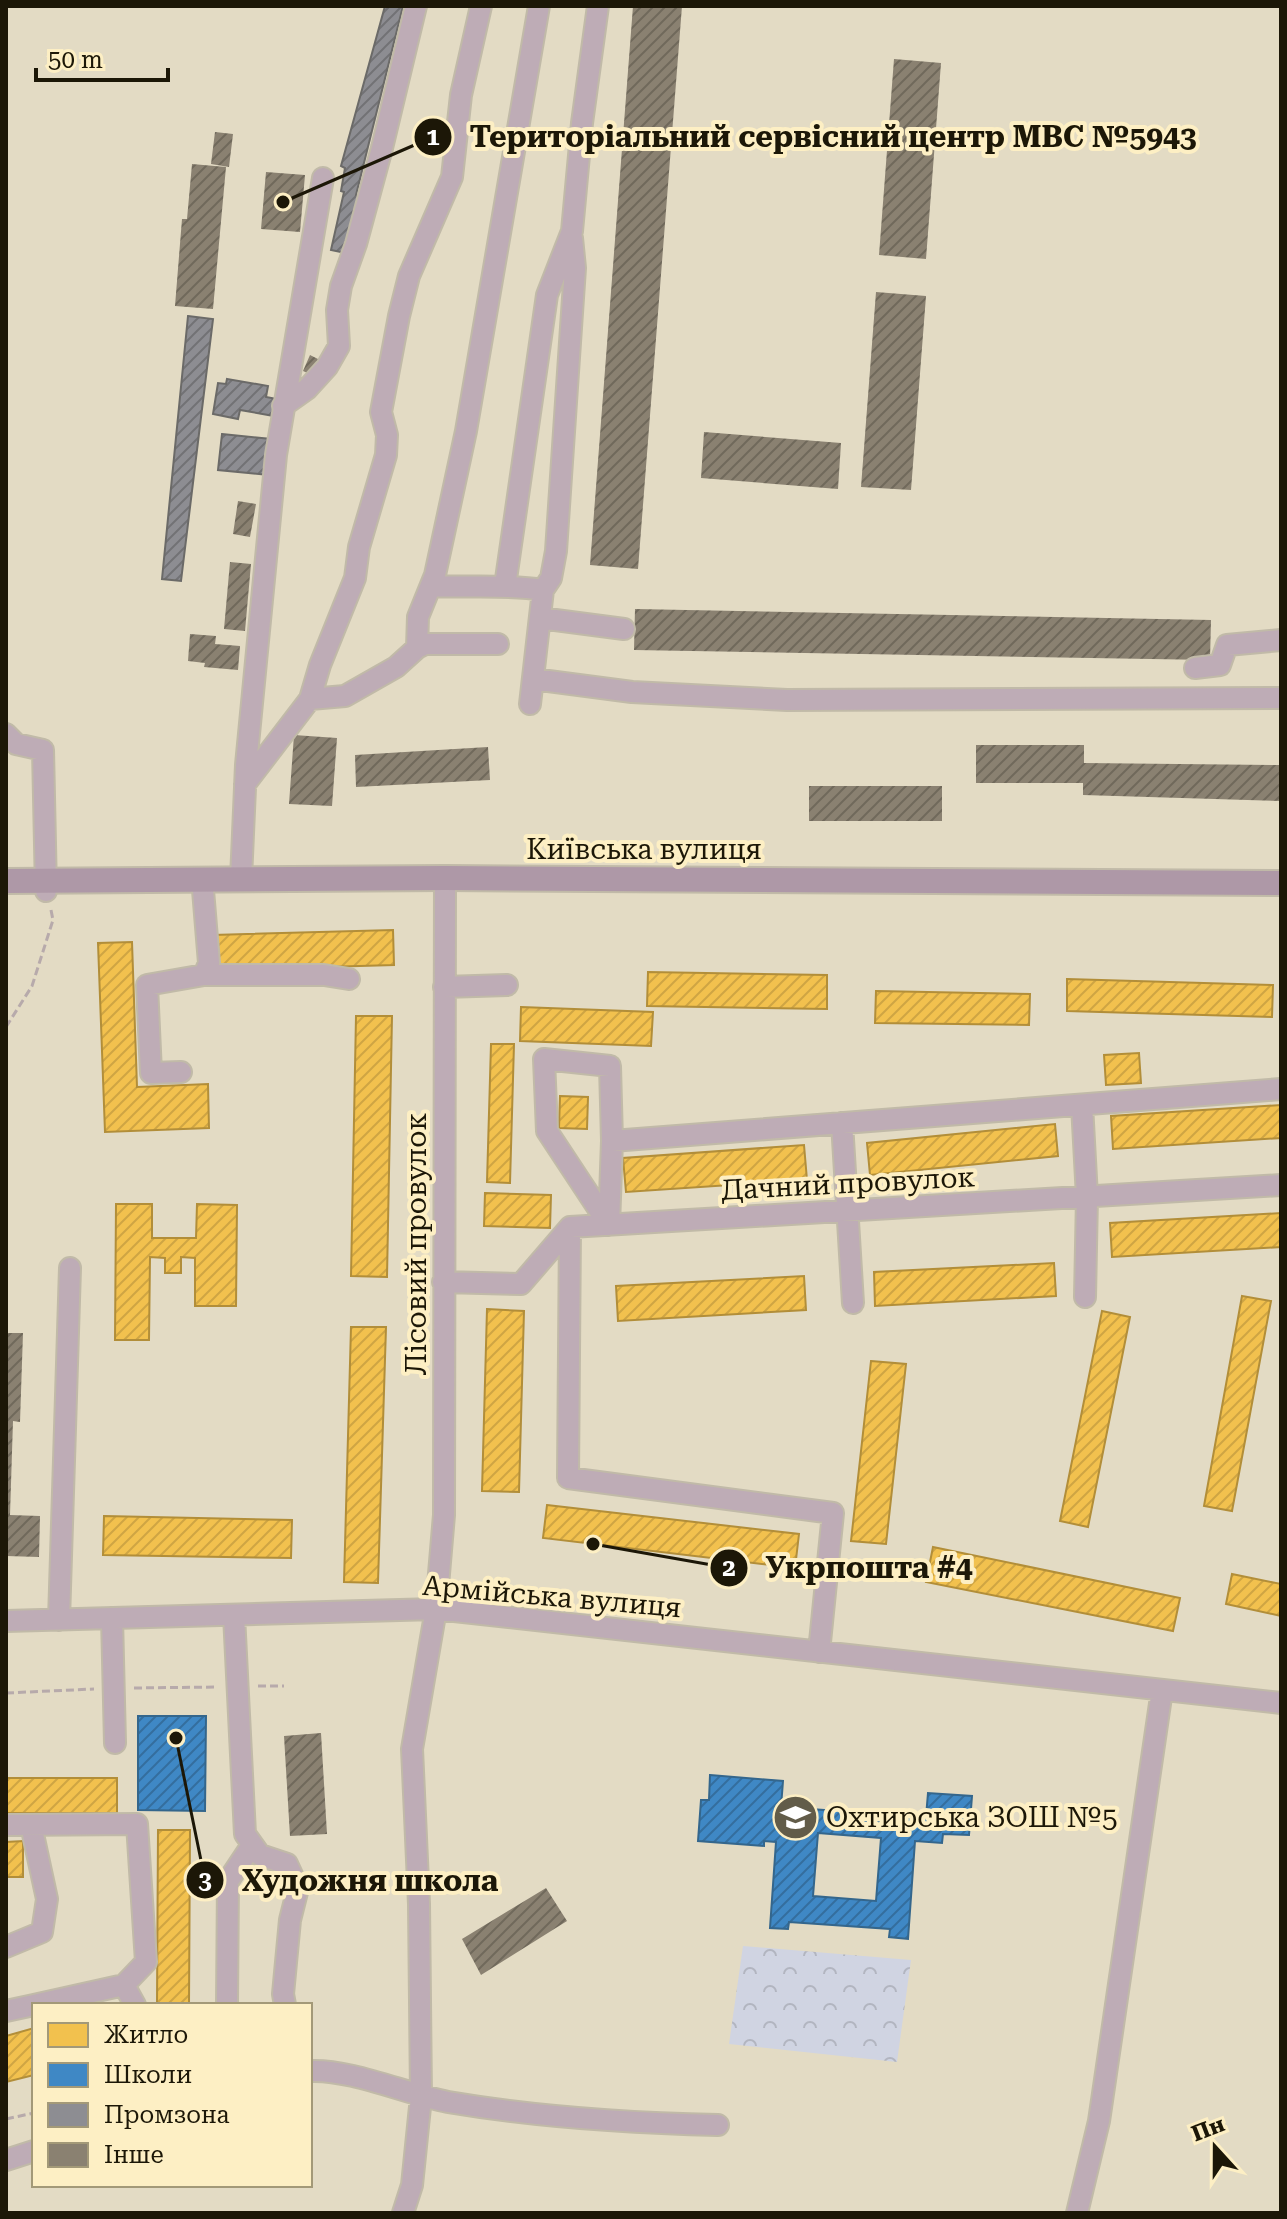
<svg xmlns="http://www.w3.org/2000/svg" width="1287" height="2219" viewBox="0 0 1287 2219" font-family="'Roboto Serif',serif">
<defs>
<pattern id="park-crowns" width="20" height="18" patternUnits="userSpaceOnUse" patternTransform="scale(2)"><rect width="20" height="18" fill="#d0d4e2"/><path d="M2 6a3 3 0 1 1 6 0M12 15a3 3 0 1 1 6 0" fill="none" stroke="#b2b5c0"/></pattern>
<pattern id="homes-hatch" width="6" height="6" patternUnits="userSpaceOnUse" patternTransform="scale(2)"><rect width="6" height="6" fill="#f2c14e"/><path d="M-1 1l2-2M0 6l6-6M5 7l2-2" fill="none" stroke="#cfa543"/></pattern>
<pattern id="schools-hatch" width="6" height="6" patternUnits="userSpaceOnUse" patternTransform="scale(2)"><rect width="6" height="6" fill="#3f88c5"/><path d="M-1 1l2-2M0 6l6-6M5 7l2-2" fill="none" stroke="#346e9e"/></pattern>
<pattern id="industry-hatch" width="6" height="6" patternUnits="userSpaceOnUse" patternTransform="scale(2)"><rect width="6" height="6" fill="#8d8d92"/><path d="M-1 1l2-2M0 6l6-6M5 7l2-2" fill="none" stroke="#727275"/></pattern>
<pattern id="building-hatch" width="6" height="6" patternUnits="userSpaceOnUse" patternTransform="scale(2)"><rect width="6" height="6" fill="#8a8171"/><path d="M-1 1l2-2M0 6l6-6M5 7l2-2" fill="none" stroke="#70695b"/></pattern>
</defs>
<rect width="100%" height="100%" fill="#e3dbc4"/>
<path fill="url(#park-crowns)" d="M 743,1946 L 911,1960 L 897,2062 L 729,2044 Z"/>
<path fill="url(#homes-hatch)" stroke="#b28e39" stroke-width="2" d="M 393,930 L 394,965 L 214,970 L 213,935 Z
M 132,942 L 137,1087 L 208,1084 L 209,1128 L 105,1132 L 98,943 Z
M 648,972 L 827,975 L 827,1009 L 647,1006 Z
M 1067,979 L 1273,985 L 1272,1017 L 1067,1011 Z
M 876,991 L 1030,994 L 1029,1025 L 875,1023 Z
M 521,1007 L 653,1012 L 651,1046 L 520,1041 Z
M 356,1016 L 392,1016 L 387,1277 L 351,1276 Z
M 491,1044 L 514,1044 L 510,1183 L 487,1182 Z
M 1139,1053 L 1141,1083 L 1106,1085 L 1104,1055 Z
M 560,1096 L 588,1097 L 587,1129 L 559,1128 Z
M 1281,1105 L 1281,1138 L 1113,1149 L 1111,1116 Z
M 1055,1124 L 1058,1156 L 870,1175 L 867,1143 Z
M 804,1145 L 807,1180 L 626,1192 L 623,1158 Z
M 485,1193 L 551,1195 L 550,1228 L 484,1226 Z
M 116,1204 L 152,1204 L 152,1238 L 196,1238 L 197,1204 L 237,1205 L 236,1306 L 195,1306 L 195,1258 L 181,1257 L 181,1273 L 165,1273 L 165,1258 L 150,1257 L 149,1340 L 115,1340 Z
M 1281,1213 L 1281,1247 L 1112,1257 L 1110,1223 Z
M 1054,1263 L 1056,1296 L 875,1306 L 874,1272 Z
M 804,1276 L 806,1310 L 618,1321 L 616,1286 Z
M 1242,1296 L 1271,1301 L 1232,1511 L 1204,1506 Z
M 487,1309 L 524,1311 L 519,1492 L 482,1491 Z
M 1102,1311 L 1130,1317 L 1088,1527 L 1060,1521 Z
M 351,1327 L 386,1327 L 378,1583 L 344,1582 Z
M 871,1361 L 906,1364 L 886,1544 L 851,1541 Z
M 547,1505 L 799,1534 L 795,1568 L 543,1538 Z
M 104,1516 L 292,1520 L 291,1558 L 103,1555 Z
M 933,1547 L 1180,1598 L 1173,1631 L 926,1582 Z
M 1232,1574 L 1281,1584 L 1281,1616 L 1226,1604 Z
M 6,1778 L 117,1778 L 117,1813 L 6,1813 Z
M 158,1830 L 190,1830 L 189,2005 L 157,2005 Z
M 23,1841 L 23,1877 L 6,1877 L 6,1934 L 6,1842 Z
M 34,2028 L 34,2075 L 6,2082 L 6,2036 Z"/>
<path fill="url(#schools-hatch)" stroke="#34668c" stroke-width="2" fill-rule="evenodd" d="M 138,1716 L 206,1716 L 205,1811 L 138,1810 Z
M 710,1775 L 783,1781 L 781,1807 L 926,1817 L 928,1793 L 972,1796 L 969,1835 L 943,1834 L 942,1843 L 915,1841 L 908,1939 L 889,1937 L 890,1929 L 789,1922 L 788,1929 L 770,1928 L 776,1842 L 764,1841 L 764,1846 L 698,1841 L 701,1800 L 709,1800 ZM 818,1833 L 881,1838 L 876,1901 L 813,1896 Z"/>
<path fill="url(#industry-hatch)" stroke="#6b6a68" stroke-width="2" d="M 385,6 L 403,6 L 356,195 L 359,196 L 346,253 L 331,250 L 344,192 L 341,191 L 345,168 L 341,166 Z
M 188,316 L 213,319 L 181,581 L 162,579 Z
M 227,379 L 268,386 L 266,397 L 277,399 L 274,416 L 240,410 L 238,419 L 213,414 L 218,383 L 226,384 Z
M 222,434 L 271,439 L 268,475 L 218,470 Z"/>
<path fill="url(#building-hatch)" d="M 633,6 L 682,6 L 638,569 L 590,565 Z
M 894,59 L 941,63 L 926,259 L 879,255 Z
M 215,132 L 233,134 L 229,167 L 211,164 Z
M 192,164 L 226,167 L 213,309 L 175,306 L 182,219 L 187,219 Z
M 266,172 L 305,175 L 300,232 L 261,229 Z
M 876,292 L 926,296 L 911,490 L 861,487 Z
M 310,355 L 320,360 L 314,376 L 303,371 Z
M 704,432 L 841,443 L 838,489 L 701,478 Z
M 238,501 L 256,504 L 250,537 L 233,534 Z
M 230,562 L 251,564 L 245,631 L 224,629 Z
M 635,609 L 1211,620 L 1210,660 L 634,650 Z
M 190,634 L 216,636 L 215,644 L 240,646 L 238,670 L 204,667 L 205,663 L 188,661 Z
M 294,735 L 337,738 L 332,806 L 289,804 Z
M 976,745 L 1084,745 L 1084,763 L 1281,765 L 1281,801 L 1083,795 L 1083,783 L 976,783 Z
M 488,747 L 490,780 L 356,787 L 355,755 Z
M 809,786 L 942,786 L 942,821 L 809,821 Z
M 6,1333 L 23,1333 L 20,1422 L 13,1421 L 10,1515 L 40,1516 L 39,1557 L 6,1556 Z
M 321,1733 L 327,1834 L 290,1836 L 284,1736 Z
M 546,1888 L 567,1921 L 481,1975 L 462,1939 Z"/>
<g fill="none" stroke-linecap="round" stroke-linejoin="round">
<defs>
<path id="minor" d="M 283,406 L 307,389 L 327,367 L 339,346 L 337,310 L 341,286 L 356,244 L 382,148 L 416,6
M 431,586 C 468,588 506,584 543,590 L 530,704
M 505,586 L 547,295 L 572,231 L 582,123 L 598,6
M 543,590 L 551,578 L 556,551 L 575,268 L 572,238
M 540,618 L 624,629
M 417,648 L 425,644 L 498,644
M 1195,668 L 1220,665 L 1227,645 L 1281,640
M 533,679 L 632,692 L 787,700 L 1281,698
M 310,699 L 345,696 L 396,667 L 417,648 L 418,617 L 435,575 L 466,431 L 539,6
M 6,734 L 16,744 L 43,750 L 46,891
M 245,784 L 310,699 L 320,665 L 355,578 L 359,547 L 386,455 L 387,435 L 381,412 L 399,316 L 409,276 L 452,177 L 461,95 L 481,6
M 241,879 L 246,765 L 276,455 L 323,178
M 204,975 L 324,975 L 349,979
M 444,987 L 507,985
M 181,1072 L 151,1073 L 147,985 L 204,975 L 209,963 L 203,890
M 1082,1105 L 1087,1197 L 1085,1297
M 842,1123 L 853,1303
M 609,1225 L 612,1141 L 1281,1089
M 609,1225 L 547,1131 L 544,1059 L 610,1066 L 612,1141
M 570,1227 L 568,1478 L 833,1513 L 819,1652
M 443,1282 L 521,1284 L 570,1227 L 1281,1185
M 234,1615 L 245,1834 L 260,1855 L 287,1864 L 298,1888 L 290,1920 L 283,1994 L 285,2005
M 112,1618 L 115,1743
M 59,1620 L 70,1268
M 6,1621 L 436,1609 L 1281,1703
M 6,1825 L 137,1824 L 146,1962 L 124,1985 L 34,2005
M 6,1947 L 42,1932 L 47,1899 L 31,1825
M 124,1985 L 135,2005
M 227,2005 L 228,1881 L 252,1845
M 6,2011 L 34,2005
M 310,2071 C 351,2069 406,2094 448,2102 C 537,2117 628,2123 718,2125
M 6,2160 L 34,2151
M 403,2213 L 412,2185 L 421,2097 L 419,1904 L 412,1749 L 436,1609 L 444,1515 L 445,878
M 1077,2213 L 1099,2121 L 1162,1690"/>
<path id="major" d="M 6,881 L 445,878 L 1281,883"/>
</defs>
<use href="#minor" stroke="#c1baa8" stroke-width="24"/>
<use href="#major" stroke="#c1baa8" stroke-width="28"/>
<path stroke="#b7aaab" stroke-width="3" stroke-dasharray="8 4" stroke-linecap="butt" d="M 6,1027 L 32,986 L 53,920 L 51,910
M 258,1686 L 284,1686
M 134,1688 L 218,1687
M 6,1693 L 94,1689
M 6,2119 L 34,2113"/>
<use href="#minor" stroke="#beacb6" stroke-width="20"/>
<use href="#major" stroke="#ae98a7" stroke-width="24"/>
</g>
<defs>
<symbol id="school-disc" viewBox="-11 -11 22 22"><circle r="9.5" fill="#625c49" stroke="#fdefc4"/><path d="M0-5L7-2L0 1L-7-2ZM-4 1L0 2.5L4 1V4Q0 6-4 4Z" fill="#fff"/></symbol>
</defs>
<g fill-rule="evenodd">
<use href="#school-disc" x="770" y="1792" width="51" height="51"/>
</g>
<g text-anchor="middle" stroke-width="8" stroke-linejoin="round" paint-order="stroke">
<g font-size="28" fill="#1c1707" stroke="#fdefc4">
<text x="644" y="859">Київська вулиця</text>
<text transform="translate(848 1183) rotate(-3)" y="10">Дачний провулок</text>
<text transform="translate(416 1244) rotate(-90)" y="10">Лісовий провулок</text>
<text transform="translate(552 1596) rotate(5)" y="10">Армійська вулиця</text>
</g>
<g font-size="28" fill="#1c1707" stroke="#fdefc4" text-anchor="start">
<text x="826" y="1827">Охтирська ЗОШ №5</text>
</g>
</g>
<path fill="none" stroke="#1c1707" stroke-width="3" d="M283 202L433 137M593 1544L729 1568M176 1738L205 1880"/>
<g fill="#1c1707" stroke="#fdefc4" stroke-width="3">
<circle cx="283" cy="202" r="8"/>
<circle cx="593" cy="1544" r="8"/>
<circle cx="176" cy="1738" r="8"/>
<circle cx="433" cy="137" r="20"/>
<circle cx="729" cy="1568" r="20"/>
<circle cx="205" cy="1880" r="20"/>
</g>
<g font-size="24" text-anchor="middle" font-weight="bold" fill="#fff">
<text x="433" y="145">1</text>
<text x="729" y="1576">2</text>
<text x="205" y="1889">3</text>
</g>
<g font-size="30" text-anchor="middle" font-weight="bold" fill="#1c1707" stroke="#fdefc4" stroke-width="8" stroke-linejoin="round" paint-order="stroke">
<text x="833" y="147">Територіальний сервісний центр МВС №5943</text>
<text x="869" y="1578">Укрпошта #4</text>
<text x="370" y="1891">Художня школа</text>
</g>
<rect width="1287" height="2219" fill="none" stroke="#1c1707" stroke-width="16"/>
<rect x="32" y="2003" width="280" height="184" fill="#fdefc4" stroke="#a39978" stroke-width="2"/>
<rect x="48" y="2023" width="40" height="24" fill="#f2c14e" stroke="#a39978" stroke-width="2"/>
<text x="104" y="2043" font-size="24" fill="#1c1707">Житло</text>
<rect x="48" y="2063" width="40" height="24" fill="#3f88c5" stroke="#a39978" stroke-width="2"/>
<text x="104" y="2083" font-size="24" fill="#1c1707">Школи</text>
<rect x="48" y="2103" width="40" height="24" fill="#8d8d92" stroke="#a39978" stroke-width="2"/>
<text x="104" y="2123" font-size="24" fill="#1c1707">Промзона</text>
<rect x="48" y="2143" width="40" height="24" fill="#8a8171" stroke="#a39978" stroke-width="2"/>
<text x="104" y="2163" font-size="24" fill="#1c1707">Інше</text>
<g transform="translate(1215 2147) rotate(339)" stroke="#fdefc4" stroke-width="6" paint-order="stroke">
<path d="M0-6L14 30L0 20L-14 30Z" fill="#1c1707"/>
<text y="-12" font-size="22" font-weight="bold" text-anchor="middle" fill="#1c1707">Пн</text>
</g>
<path d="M36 68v12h132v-12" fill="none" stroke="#1c1707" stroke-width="4"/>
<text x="48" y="68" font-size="24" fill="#1c1707" stroke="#fdefc4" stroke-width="6" paint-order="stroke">50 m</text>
</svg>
